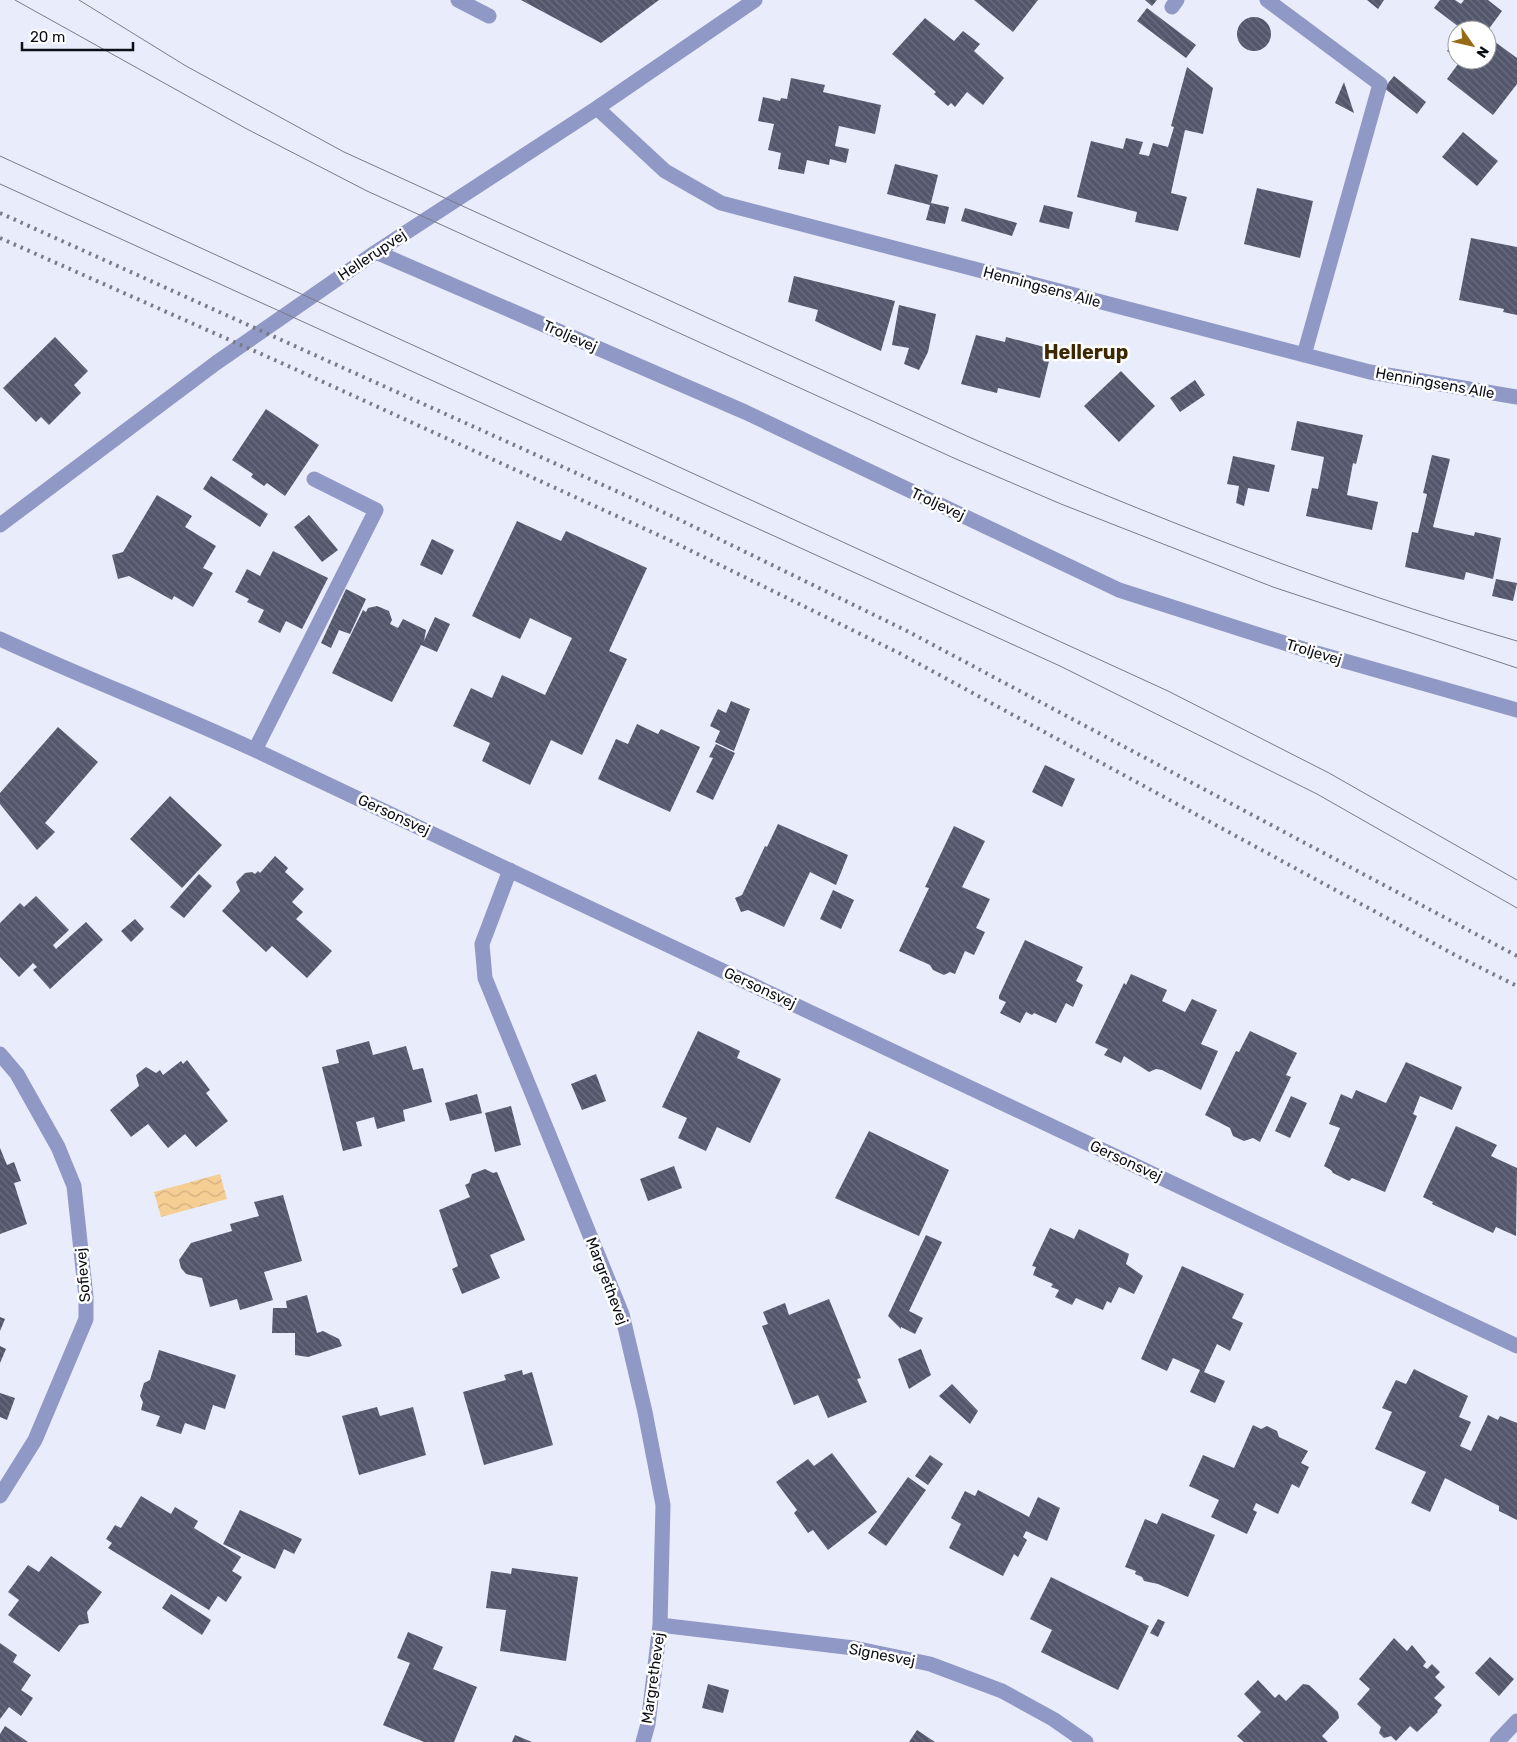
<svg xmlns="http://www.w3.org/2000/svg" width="1517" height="1742" viewBox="0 0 1517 1742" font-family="Rubik,sans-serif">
<defs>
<pattern id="water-waves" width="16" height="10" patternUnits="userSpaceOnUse" patternTransform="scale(1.25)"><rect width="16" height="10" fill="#f5ce93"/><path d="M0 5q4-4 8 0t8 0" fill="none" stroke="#d1b07e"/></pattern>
<pattern id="building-back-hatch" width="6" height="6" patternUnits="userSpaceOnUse" patternTransform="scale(1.25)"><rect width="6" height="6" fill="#53576c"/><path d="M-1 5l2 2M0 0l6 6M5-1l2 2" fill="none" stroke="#6c6f7f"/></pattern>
</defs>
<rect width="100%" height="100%" fill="#e9ecfb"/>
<path fill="url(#water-waves)" d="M 220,1174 L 227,1199 L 161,1217 L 154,1192 Z"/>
<path fill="url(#building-back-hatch)" d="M 521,0 L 659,0 L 601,43 Z
M 974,0 L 1038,0 L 1013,32 Z
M 1145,0 L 1157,0 L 1152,6 Z
M 1367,0 L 1384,0 L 1378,9 Z
M 1440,0 L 1455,0 L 1461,4 L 1464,0 L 1488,0 L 1502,11 L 1488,30 L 1463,30 L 1434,8 Z
M 1147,8 L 1196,45 L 1186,58 L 1137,21 Z
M1237 34a17 17 0 1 1 34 0a17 17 0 1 1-34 0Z
M 925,18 L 954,41 L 963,31 L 980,44 L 974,51 L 1004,78 L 983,105 L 967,92 L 955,107 L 951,103 L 948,106 L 934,94 L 936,92 L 892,54 Z
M 1487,36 L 1517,58 L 1517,84 L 1493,115 L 1447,79 L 1461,60 L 1487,60 Z
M 1457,38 L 1457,58 L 1447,51 Z
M 1187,67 L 1213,88 L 1203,134 L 1185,130 L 1171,193 L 1187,197 L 1178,231 L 1135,222 L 1137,212 L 1077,197 L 1091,141 L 1123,149 L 1126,138 L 1143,142 L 1139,154 L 1149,156 L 1153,143 L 1168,147 L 1174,127 L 1171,126 Z
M 1394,76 L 1426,102 L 1417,114 L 1384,88 Z
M 791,78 L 825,85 L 823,92 L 881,105 L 875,134 L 839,126 L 835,146 L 849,149 L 846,163 L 830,159 L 829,165 L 807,160 L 804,174 L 778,169 L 781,153 L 768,150 L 774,124 L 758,121 L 763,97 L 780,101 L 781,98 L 787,99 Z
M 1344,82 L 1354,113 L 1335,103 Z
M 1463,132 L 1498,161 L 1477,186 L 1442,157 Z
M 895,164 L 938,175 L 931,203 L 949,207 L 945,224 L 926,220 L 930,205 L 887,194 Z
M 1257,188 L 1313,201 L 1300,258 L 1244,244 Z
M 1044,205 L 1073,212 L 1069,229 L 1039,222 Z
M 965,208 L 1017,223 L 1012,236 L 961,221 Z
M 1471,238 L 1517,247 L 1517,315 L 1503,312 L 1504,309 L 1459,300 Z
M 794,276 L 895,301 L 881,351 L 815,321 L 818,310 L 788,302 Z
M 899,305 L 936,314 L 928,352 L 919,370 L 904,364 L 909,348 L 892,345 Z
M 976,335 L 1005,342 L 1006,337 L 1052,349 L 1040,398 L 998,388 L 997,393 L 961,384 Z
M 55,337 L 88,371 L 74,385 L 81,393 L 49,425 L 41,417 L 36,422 L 3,388 Z
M 1121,371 L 1155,406 L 1119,442 L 1084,406 Z
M 1195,380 L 1205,395 L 1180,412 L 1170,398 Z
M 266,409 L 319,445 L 285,496 L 267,483 L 264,486 L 251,477 L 253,474 L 232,460 Z
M 1297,421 L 1363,435 L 1356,464 L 1353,463 L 1347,495 L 1378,502 L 1372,530 L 1306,516 L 1312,488 L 1318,489 L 1324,457 L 1291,450 Z
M 1432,455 L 1450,459 L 1433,527 L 1474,536 L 1475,532 L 1501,538 L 1493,579 L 1466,572 L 1464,580 L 1405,567 L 1412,532 L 1418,533 L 1427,494 L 1423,493 Z
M 1233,456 L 1275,465 L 1269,492 L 1248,488 L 1244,506 L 1236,503 L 1239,486 L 1227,484 Z
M 211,476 L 268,514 L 260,527 L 203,489 Z
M 157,495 L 192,516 L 185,527 L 216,546 L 203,568 L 213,573 L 193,607 L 174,596 L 172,600 L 129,576 L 118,579 L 112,555 L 123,552 Z
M 309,515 L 338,550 L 322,562 L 294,527 Z
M 517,521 L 561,541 L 566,531 L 647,568 L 609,651 L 627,659 L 582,755 L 551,740 L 530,785 L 482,761 L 490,743 L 453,726 L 471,688 L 492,698 L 502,675 L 545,695 L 572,638 L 530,618 L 520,639 L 472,616 Z
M 432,539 L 454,550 L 442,575 L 420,565 Z
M 273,551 L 328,578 L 302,629 L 286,621 L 280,633 L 258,622 L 264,610 L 247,602 L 249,599 L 235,592 L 247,569 L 260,576 Z
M 1496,579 L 1517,583 L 1513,601 L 1492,596 Z
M 346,589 L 366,599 L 350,634 L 339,630 L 331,648 L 321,643 Z
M 377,606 L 389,611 L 392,620 L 390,624 L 398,628 L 403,619 L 426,630 L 424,641 L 435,617 L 450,624 L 437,652 L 421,645 L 392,702 L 332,673 L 363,610 L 366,612 L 368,608 Z
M 731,701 L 750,709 L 734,751 L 715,742 L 720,731 L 710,726 L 718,709 L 726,713 Z
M 637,724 L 658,734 L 661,729 L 700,747 L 670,812 L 598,779 L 616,739 L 628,744 Z
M 58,727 L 98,762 L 45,823 L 55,832 L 37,850 L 0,804 L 0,793 Z
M 716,744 L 735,753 L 713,800 L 696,792 L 713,758 L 709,757 Z
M 1045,765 L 1075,779 L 1062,807 L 1032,792 Z
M 170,796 L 222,845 L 182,888 L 130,839 Z
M 778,824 L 848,855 L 836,885 L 810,872 L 784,927 L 748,910 L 741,912 L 735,898 L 742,895 L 765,846 L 767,847 Z
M 954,826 L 985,841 L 962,887 L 990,899 L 976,928 L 985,932 L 974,955 L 965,951 L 955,974 L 950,972 L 944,975 L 933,970 L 930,965 L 899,951 L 929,888 L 925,887 Z
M 275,856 L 288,868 L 285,872 L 304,889 L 292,902 L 303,912 L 296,919 L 332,951 L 307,978 L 272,946 L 266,952 L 222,911 L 240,891 L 236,882 L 245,873 L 252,872 L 255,874 L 258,871 L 260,873 Z
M 199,874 L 212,886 L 184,918 L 170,907 Z
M 833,890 L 854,900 L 841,929 L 820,919 Z
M 36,896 L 69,930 L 53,945 L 56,949 L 86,922 L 103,940 L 50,989 L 33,970 L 37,967 L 33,963 L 19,977 L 0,957 L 0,923 L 20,903 L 24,907 Z
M 135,919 L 144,929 L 131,942 L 121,931 Z
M 1025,940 L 1083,967 L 1076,981 L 1083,985 L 1073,1007 L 1066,1003 L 1056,1023 L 1034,1013 L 1032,1015 L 1026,1012 L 1020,1023 L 1000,1013 L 1006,1002 L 999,999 L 999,996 Z
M 1131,974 L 1167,990 L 1162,1001 L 1185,1012 L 1192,999 L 1217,1010 L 1201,1044 L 1218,1051 L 1201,1090 L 1162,1070 L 1156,1069 L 1149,1072 L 1124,1056 L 1121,1063 L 1104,1055 L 1108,1049 L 1095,1043 L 1124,983 L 1126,985 Z
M 698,1031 L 740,1051 L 737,1058 L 781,1079 L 750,1143 L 717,1127 L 706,1151 L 678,1138 L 687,1118 L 662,1107 Z
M 1250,1031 L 1297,1053 L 1286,1075 L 1291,1077 L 1260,1142 L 1253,1138 L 1244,1141 L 1233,1136 L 1230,1128 L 1205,1115 L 1236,1051 L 1239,1052 Z
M 369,1041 L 373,1055 L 406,1046 L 413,1070 L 423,1068 L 432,1102 L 403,1110 L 405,1121 L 377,1129 L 374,1117 L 356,1122 L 362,1146 L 343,1151 L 322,1067 L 339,1063 L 336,1050 Z
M 187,1060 L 210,1090 L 206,1093 L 228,1121 L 196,1147 L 185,1134 L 168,1148 L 148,1124 L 131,1137 L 110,1110 L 139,1086 L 136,1075 L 146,1067 L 156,1073 L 160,1070 L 163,1075 L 181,1061 L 183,1064 Z
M 1406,1062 L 1462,1087 L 1452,1110 L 1420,1096 L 1413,1114 L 1417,1116 L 1385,1192 L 1352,1178 L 1349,1181 L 1333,1173 L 1331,1170 L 1324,1166 L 1340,1128 L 1329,1124 L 1341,1094 L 1352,1099 L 1356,1090 L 1386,1103 Z
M 596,1074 L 606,1101 L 582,1110 L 571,1084 Z
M 477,1094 L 482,1113 L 450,1121 L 445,1103 Z
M 1291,1096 L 1307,1103 L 1290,1138 L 1275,1131 Z
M 511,1106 L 521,1145 L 495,1152 L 485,1113 Z
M 1456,1126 L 1497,1145 L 1491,1156 L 1517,1168 L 1516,1236 L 1496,1227 L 1493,1233 L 1432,1204 L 1433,1202 L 1423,1197 Z
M 869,1131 L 949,1170 L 919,1236 L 835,1198 Z
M 0,1148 L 7,1165 L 14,1162 L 21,1181 L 14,1183 L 27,1224 L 0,1234 Z
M 674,1166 L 682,1188 L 648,1201 L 640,1179 Z
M 485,1169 L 493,1173 L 497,1172 L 525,1240 L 490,1255 L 500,1278 L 462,1294 L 452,1269 L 458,1266 L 439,1210 L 470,1197 L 465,1185 L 469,1183 L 472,1174 Z
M 283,1195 L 302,1261 L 264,1272 L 273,1300 L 240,1310 L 237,1299 L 210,1307 L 202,1278 L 186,1274 L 181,1268 L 179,1260 L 191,1243 L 232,1231 L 230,1224 L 259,1216 L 254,1202 Z
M 1050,1228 L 1074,1239 L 1079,1229 L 1129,1254 L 1126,1264 L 1143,1276 L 1134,1294 L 1119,1287 L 1111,1303 L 1107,1301 L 1103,1310 L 1076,1298 L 1072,1305 L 1055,1297 L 1059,1290 L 1051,1287 L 1053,1284 L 1033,1275 L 1036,1267 L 1032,1266 Z
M 926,1235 L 942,1242 L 909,1311 L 923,1318 L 915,1334 L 901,1327 L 901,1329 L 888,1316 Z
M 1182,1266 L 1244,1294 L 1232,1318 L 1243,1323 L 1230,1351 L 1217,1344 L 1204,1372 L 1225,1381 L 1215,1403 L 1190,1392 L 1200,1370 L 1173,1358 L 1167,1371 L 1141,1359 Z
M 307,1295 L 317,1333 L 323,1331 L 339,1339 L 342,1346 L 308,1357 L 295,1355 L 295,1333 L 272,1333 L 273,1308 L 287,1308 L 286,1301 Z
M 829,1299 L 861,1378 L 857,1379 L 867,1402 L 828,1418 L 818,1395 L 794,1405 L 762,1326 L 768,1324 L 763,1312 L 785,1303 L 789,1315 Z
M 0,1317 L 5,1319 L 0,1331 Z
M 0,1346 L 6,1349 L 0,1363 Z
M 921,1349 L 931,1375 L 909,1389 L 898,1359 Z
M 159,1350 L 236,1375 L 225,1409 L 213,1405 L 205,1430 L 185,1423 L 181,1434 L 156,1426 L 160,1416 L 141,1410 L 143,1402 L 140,1396 L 144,1383 L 150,1380 Z
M 1414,1369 L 1468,1396 L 1459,1417 L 1471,1422 L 1460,1446 L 1471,1451 L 1488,1415 L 1498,1420 L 1500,1416 L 1517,1423 L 1517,1520 L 1499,1511 L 1499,1506 L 1445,1478 L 1430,1512 L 1411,1503 L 1426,1472 L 1375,1449 L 1392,1412 L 1382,1408 L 1396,1380 L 1406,1384 Z
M 522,1370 L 523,1375 L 532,1372 L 553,1445 L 484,1465 L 463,1392 L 506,1380 L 504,1375 Z
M 952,1384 L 978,1411 L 970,1424 L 939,1396 Z
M 0,1393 L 15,1398 L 7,1420 L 0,1417 Z
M 377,1407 L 380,1416 L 413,1407 L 426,1455 L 359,1475 L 342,1416 Z
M 1253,1425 L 1261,1429 L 1267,1426 L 1277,1431 L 1279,1437 L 1308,1451 L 1301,1463 L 1309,1467 L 1299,1488 L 1292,1484 L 1278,1514 L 1256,1503 L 1253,1510 L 1257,1512 L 1247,1534 L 1211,1517 L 1219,1500 L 1189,1486 L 1203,1455 L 1234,1468 Z
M 832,1453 L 877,1512 L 828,1550 L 813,1530 L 808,1533 L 794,1513 L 797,1510 L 776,1482 L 808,1459 L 814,1466 Z
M 930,1455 L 943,1464 L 928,1485 L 915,1476 Z
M 908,1477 L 926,1490 L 886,1546 L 868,1533 Z
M 978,1490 L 1029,1517 L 1038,1497 L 1060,1508 L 1047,1541 L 1026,1531 L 1023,1537 L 1027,1540 L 1018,1557 L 1014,1554 L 1003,1576 L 949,1548 L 961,1524 L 951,1518 L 965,1491 L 975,1496 Z
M 141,1496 L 171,1514 L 175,1507 L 198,1521 L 194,1528 L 241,1557 L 232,1571 L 242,1577 L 226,1602 L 218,1596 L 209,1610 L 108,1548 L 112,1543 L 106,1539 L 115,1525 L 121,1528 Z
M 240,1510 L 302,1539 L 294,1554 L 284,1549 L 275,1569 L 223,1544 Z
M 1162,1513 L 1215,1535 L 1188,1597 L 1158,1584 L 1144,1581 L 1142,1577 L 1135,1574 L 1136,1571 L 1125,1567 L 1145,1519 L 1157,1524 Z
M 51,1556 L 102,1592 L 87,1612 L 89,1623 L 79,1625 L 59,1652 L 8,1615 L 19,1600 L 8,1592 L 28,1565 L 39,1572 Z
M 512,1568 L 578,1577 L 566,1661 L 500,1651 L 506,1610 L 486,1608 L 491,1571 L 511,1574 Z
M 1051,1577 L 1149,1626 L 1118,1690 L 1041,1652 L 1052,1630 L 1030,1619 Z
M 171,1594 L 211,1620 L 202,1635 L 162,1608 Z
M 1158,1619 L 1165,1622 L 1158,1637 L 1150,1633 Z
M 408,1632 L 443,1647 L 433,1669 L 477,1687 L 454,1742 L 424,1742 L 383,1725 L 410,1663 L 397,1658 Z
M 1394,1638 L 1407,1651 L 1412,1645 L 1426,1662 L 1423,1666 L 1427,1669 L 1432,1664 L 1440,1672 L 1435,1677 L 1445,1687 L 1434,1698 L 1442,1705 L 1437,1711 L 1438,1712 L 1417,1732 L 1410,1726 L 1396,1741 L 1391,1736 L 1384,1738 L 1379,1733 L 1381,1727 L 1357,1704 L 1370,1689 L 1359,1679 Z
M 0,1643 L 17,1655 L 13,1662 L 31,1675 L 21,1690 L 33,1698 L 21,1716 L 9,1707 L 0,1719 Z
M 1490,1657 L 1514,1679 L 1499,1696 L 1475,1673 Z
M 1258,1680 L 1275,1698 L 1279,1694 L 1286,1701 L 1303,1684 L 1309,1685 L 1338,1712 L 1339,1718 L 1322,1736 L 1328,1742 L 1244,1742 L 1237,1736 L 1261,1712 L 1244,1694 Z
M 708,1684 L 729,1690 L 723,1713 L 702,1708 Z
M 5,1726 L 28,1742 L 0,1742 L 0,1734 Z
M 917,1730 L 935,1742 L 909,1742 Z
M 515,1735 L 532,1742 L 512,1742 Z"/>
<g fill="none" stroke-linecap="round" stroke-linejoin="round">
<path stroke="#9098c5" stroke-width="15" d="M 458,0 L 489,16
M 1267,0 L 1380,84 L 1304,355
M 1172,7 L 1177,0
M 597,108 L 665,171 L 721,203 L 1370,372 L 1517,397
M 376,252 L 745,412 L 1119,590 L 1306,650 L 1517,710
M 0,525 L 216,363 L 376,252 L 597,108 L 755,0
M 0,639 C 84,678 171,711 255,750 L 1517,1346
M 255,750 L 376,510 L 314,479
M 510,870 L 482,944 L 485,978 L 622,1314 L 645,1412 L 663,1505 L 660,1625 L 648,1724 L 643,1742
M 0,1054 L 17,1074 L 58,1147 L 74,1186 L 86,1297 L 86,1319 L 35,1440 L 0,1496
M 660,1625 L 854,1648 L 930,1664 L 1002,1691 L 1053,1719 L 1086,1742
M 1497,1742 L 1517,1721"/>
<path stroke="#797c87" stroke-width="1" d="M 15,0 L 245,128 L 367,191 L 956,459 L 1061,504 L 1273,587 L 1517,668
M 79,0 L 186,66 L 344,152 L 969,437 C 1147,515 1330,587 1517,641
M 0,156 L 1168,691 L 1329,773 L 1517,880
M 0,184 L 1060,666 L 1317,794 L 1517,908"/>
<path stroke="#797c87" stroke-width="4" stroke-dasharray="2.5 5" stroke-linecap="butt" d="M 0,213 L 676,518 L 909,632 L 1517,956
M 0,238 L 286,365 L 667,539 L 899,653 L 1455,955 L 1517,986"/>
</g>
<g text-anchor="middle" stroke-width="5" stroke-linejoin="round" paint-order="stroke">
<g font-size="15" fill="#0d0f17" stroke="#fff">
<text transform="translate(372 255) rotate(-34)" y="5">Hellerupvej</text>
<text transform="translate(1042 287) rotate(15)" y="5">Henningsens Alle</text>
<text transform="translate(570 336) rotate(24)" y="5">Troljevej</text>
<text transform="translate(1435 383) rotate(10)" y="5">Henningsens Alle</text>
<text transform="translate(938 504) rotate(25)" y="5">Troljevej</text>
<text transform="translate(1314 652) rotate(17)" y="5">Troljevej</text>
<text transform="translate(394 815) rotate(25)" y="5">Gersonsvej</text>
<text transform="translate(760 988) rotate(25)" y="5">Gersonsvej</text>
<text transform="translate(1126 1161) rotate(25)" y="5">Gersonsvej</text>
<text transform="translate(83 1275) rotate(-95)" y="5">Sofievej</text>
<text transform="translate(607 1281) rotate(69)" y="5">Margrethevej</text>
<text transform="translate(882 1655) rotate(11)" y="5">Signesvej</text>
<text transform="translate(653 1678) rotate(-82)" y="5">Margrethevej</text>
</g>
<g font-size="20" font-weight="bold" fill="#3c2801" stroke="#fff">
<text x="1086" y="359">Hellerup</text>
</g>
</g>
<g transform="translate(1472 45) rotate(124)"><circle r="24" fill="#ffffff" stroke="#9e9fa2"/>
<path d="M0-4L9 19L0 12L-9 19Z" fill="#966a17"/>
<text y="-8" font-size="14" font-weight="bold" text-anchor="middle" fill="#0d0f17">N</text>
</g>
<path d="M22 42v8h111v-8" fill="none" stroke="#0d0f17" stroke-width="2.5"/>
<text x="30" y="42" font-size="15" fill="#0d0f17" stroke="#ffffff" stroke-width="4" paint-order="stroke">20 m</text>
</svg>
